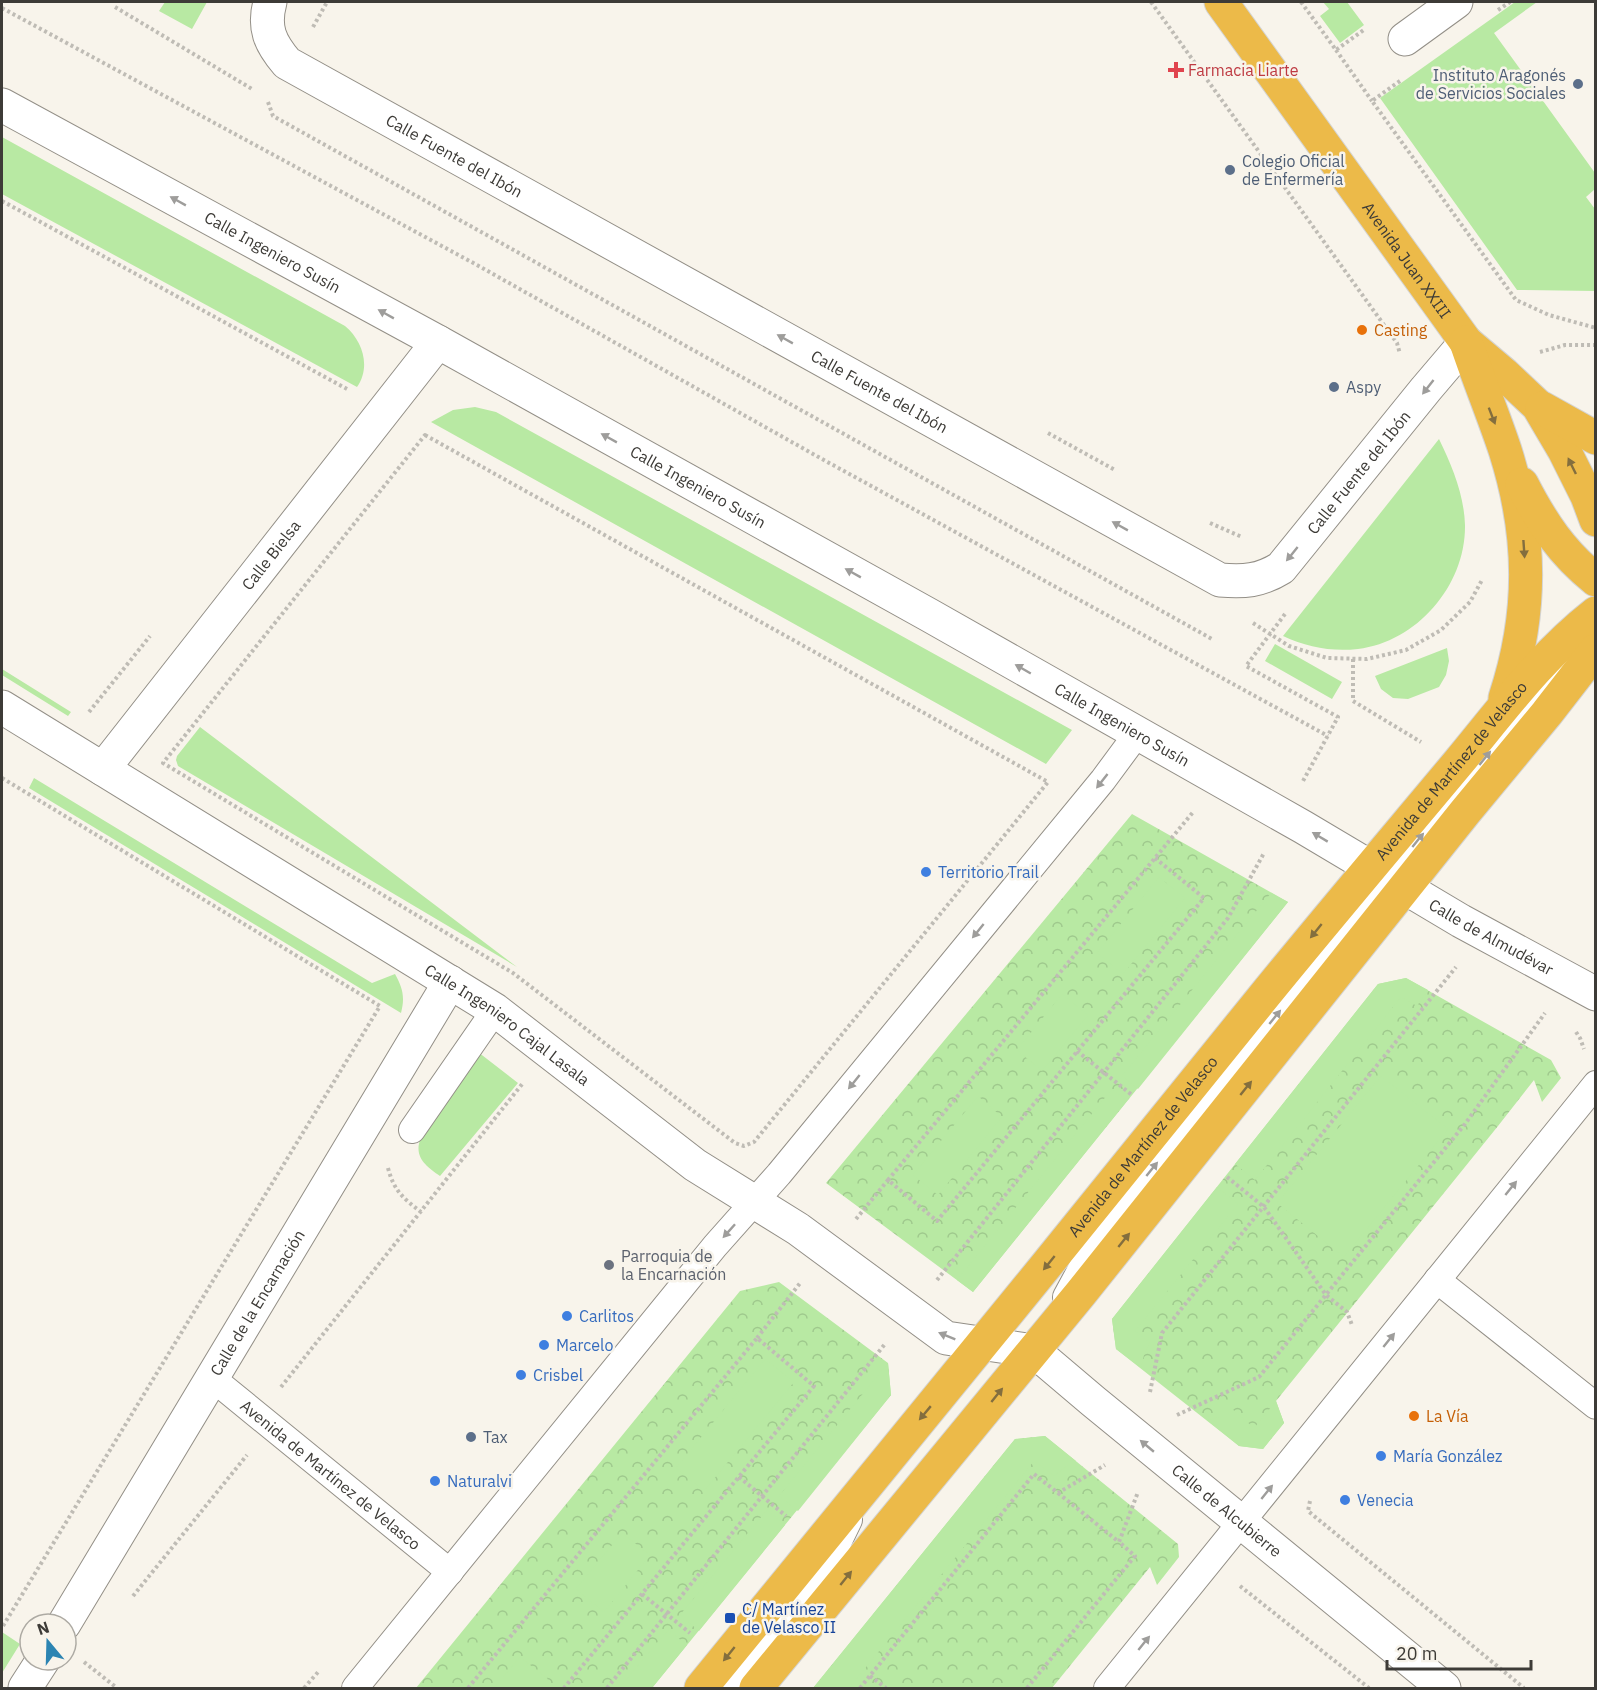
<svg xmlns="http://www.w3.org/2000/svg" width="1597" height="1690" viewBox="0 0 1597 1690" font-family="'IBM Plex Sans',sans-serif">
<defs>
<pattern id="park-crowns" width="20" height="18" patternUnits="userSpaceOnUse" patternTransform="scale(1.5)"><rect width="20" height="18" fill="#b8e9a3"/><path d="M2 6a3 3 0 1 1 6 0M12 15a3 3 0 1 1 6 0" fill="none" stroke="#9fc98d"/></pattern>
</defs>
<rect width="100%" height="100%" fill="#f8f4eb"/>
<path fill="url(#park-crowns)" d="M 1132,814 L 1288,902 L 973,1292 L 826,1183 Z
M 1406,978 L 1551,1060 L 1561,1078 L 1542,1102 L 1534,1080 L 1498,1126 L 1276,1401 L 1284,1423 L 1263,1449 L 1239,1446 L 1116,1349 L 1112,1319 L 1378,984 Z
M 779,1282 L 888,1363 L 891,1395 L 652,1688 L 416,1688 L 740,1291 Z
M 1045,1436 L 1178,1544 L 1179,1557 L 1157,1585 L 1150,1567 L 1052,1688 L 813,1688 L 1015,1439 Z"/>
<path fill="#b8e9a3" d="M 165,2 L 207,2 L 192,29 L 159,11 Z
M 1323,2 L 1347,2 L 1364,25 L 1340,43 L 1320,16 L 1329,9 Z
M 1515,2 L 1537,2 L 1494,33 L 1595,173 L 1595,189 L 1586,197 L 1595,209 L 1595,291 L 1517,290 L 1380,98 Z
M 2,137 L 345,326 C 363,341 371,367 357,387 L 2,194 Z
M 475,407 L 496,412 L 1072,730 L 1046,764 L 431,422 L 453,410 Z
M 1439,439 C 1452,466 1464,494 1465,525 C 1466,585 1417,642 1358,649 C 1331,652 1307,647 1283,636 Z
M 1275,644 L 1342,682 L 1332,699 L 1265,661 Z
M 1447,648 L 1449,661 L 1446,675 L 1439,687 L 1408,699 L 1393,698 L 1381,689 L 1375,676 Z
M 2,669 L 71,712 L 68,716 L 2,675 Z
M 200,727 L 517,967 L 178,766 L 176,760 L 177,756 Z
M 34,778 L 372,983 L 395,974 C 403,988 405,998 401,1013 L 29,788 Z
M 1159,877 L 1185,898 L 1123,974 L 1097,953 Z
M 1271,893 L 1288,902 L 1138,1089 L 1122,1076 Z
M 1406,978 L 1428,990 L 1417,1006 L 1401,997 L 1255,1180 L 1235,1164 L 1378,984 Z
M 1062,994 L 1088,1015 L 1042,1071 L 1017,1050 Z
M 478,1052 L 518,1083 L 440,1176 C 427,1167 414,1158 420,1140 Z
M 1381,1076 L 1448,1129 L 1344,1257 L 1277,1203 Z
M 1112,1089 L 1127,1101 L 973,1292 L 957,1280 Z
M 978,1096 L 1002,1117 L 938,1195 L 913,1175 Z
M 1217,1187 L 1238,1204 L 1135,1331 L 1150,1343 L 1144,1355 L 1141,1368 L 1116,1349 L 1112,1319 Z
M 765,1359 L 794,1382 L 704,1491 L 676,1468 Z
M 888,1363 L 891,1395 L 798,1511 L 779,1496 Z
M 1276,1401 L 1284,1423 L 1263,1449 L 1239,1446 L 1207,1420 L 1220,1417 L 1230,1407 L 1254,1428 Z
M 1045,1436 L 1076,1461 L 1068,1465 L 1054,1476 L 1034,1461 L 849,1688 L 816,1688 L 814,1687 L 1015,1439 Z
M 767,1510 L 785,1525 L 699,1631 L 680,1615 Z
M 622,1533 L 650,1555 L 604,1612 L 576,1589 Z
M 668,1630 L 687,1645 L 652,1688 L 619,1688 Z
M 2,1632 L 20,1644 L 2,1673 Z
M 520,1657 L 548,1679 L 541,1688 L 494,1688 Z"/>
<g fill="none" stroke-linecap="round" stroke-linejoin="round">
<defs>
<g id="lane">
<path d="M 412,1130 L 495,1010"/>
<path d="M 1437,1280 L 1596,1406"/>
<path d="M 1066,1297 L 1102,1230 L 1572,651"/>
<path id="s1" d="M 212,1378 L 450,1572"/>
<path d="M 355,1688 L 715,1246 L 779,1174 L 1103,780 L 1137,734"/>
<path d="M 728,1688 L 812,1586 L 831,1557 L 849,1520"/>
<path d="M 1107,1688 L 1596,1084"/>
</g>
<g id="street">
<path id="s2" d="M 270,2 C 263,28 270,43 287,63 L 1220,580 C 1244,582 1260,581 1281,568 L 1426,389 L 1466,342"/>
<path d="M 1405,39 L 1456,2"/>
<path id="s3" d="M 2,105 L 438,342 L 929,615 L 1303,827 L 1461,921 L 1596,994"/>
<path id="s4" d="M 2,707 L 495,1010 L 695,1165 L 798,1229 L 946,1338 L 1034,1351 L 1093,1401 L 1444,1688"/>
<path id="s5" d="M 103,769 L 438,342"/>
<path id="s6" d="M 64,1624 L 450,982"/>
<path d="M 25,1688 L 43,1660"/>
</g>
<g id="highway">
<path id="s7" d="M 1221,2 L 1466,342 L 1504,374 L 1538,406 L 1564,450 L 1587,496 L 1596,520"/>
<path d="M 1466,342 C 1478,378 1493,414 1505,450 C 1532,535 1533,613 1505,698"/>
<path d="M 1542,408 L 1596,438"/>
<path d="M 1522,484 C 1542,523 1562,553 1596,580"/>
<path id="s8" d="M 701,1688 C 888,1460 1075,1231 1260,1001 C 1325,921 1392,842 1458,763 C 1502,710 1541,656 1596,613"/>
<path d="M 756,1688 L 1081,1293 L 1465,812 L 1547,713 L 1596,650"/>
</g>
</defs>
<use href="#lane" stroke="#938f87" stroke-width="28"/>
<use href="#street" stroke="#938f87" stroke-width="35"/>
<use href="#highway" stroke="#d4d4d3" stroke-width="35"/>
<path stroke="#bfbcb5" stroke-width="4" stroke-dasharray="3 3" stroke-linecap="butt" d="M 1151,2 L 1397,343 L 1400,354
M 1301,2 L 1336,50 L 1365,29
M 115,7 L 252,89
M 2,8 L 477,265 L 822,459 L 1328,736
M 1498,10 L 1510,2
M 313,27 L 327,2
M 1336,50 L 1372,101
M 1400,81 L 1372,101 L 1516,300 L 1549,315 L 1596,328
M 268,102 L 273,116 L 1212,639
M 2,201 L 347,389
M 1540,352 L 1565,345 L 1596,345
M 1048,433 L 1115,470
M 425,435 L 1048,782 L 754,1142 L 744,1146 L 735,1143 L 513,973 L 163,763 Z
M 1210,523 L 1242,537
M 1285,614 L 1246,666 L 1338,717 L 1303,781
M 1253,623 L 1289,646 L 1327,658 L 1367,659 L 1406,650 L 1441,630 L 1470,602 L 1482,580
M 1353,659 L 1353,701 L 1421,742
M 89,712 L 150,636
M 2,778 L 380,1006 L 3,1626 L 2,1625
M 1155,858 L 1204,898 L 937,1221 L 888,1180 L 1155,858 L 1194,811
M 1576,1032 L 1580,1038 L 1584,1049
M 1077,1051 L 1132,1095
M 388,1168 C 394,1191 403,1198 421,1212
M 1227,1177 L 1264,1207 L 1326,1295 L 1347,1312 L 1352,1325
M 856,1219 L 888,1180
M 937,1280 L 1228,918 L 1264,853
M 757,1338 L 801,1282
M 281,1387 L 523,1083
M 1150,1392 L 1162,1333 L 1456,967
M 1177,1415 L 1259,1377 L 1465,1124 L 1545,1013
M 739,1477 L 786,1516
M 1058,1493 L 1119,1542
M 1310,1501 L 1308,1511 L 1524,1688
M 1240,1586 L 1369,1688
M 642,1594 L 690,1633
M 133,1596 L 247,1455
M 84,1662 L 117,1688
M 870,1676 L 886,1688
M 304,1688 L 319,1671
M 468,1688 L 757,1338 L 814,1386 L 564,1688
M 607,1688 L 885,1344
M 860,1688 L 1034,1474 L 1058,1493 L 1105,1465
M 1027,1688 L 1135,1556 L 1119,1542 L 1138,1492"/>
<use href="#lane" stroke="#fff" stroke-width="26"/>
<use href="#street" stroke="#fff" stroke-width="33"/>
<use href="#highway" stroke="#ecba49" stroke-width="33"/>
</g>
<defs><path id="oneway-solid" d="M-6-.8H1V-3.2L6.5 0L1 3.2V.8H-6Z" transform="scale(1.5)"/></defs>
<g fill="#9e9d9b">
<use href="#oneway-solid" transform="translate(178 201) rotate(-151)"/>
<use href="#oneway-solid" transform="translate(386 314) rotate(-151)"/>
<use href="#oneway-solid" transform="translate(785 339) rotate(-151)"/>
<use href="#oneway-solid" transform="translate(1428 387) rotate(128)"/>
<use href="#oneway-solid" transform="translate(609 438) rotate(-151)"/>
<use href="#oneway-solid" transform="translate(1120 526) rotate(-151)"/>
<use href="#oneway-solid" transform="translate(1292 554) rotate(129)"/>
<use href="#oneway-solid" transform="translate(853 573) rotate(-151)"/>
<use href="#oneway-solid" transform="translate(1023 669) rotate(-150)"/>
<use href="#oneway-solid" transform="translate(1485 758) rotate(-51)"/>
<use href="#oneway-solid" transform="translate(1102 781) rotate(128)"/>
<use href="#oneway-solid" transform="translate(1320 837) rotate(-149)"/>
<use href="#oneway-solid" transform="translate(1418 840) rotate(-51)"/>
<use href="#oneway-solid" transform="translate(978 931) rotate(129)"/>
<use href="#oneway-solid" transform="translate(1275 1017) rotate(-51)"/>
<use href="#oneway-solid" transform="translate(854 1082) rotate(129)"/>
<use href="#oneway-solid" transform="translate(1152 1169) rotate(-51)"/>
<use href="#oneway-solid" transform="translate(1511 1188) rotate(-51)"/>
<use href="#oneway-solid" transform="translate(729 1231) rotate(132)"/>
<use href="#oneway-solid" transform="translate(947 1336) rotate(-158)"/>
<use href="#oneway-solid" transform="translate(1389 1340) rotate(-51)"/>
<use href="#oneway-solid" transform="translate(1147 1446) rotate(-140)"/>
<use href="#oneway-solid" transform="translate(1267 1492) rotate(-51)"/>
<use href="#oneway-solid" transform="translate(1144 1643) rotate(-51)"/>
</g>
<g fill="#836e3e">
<use href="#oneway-solid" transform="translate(1492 416) rotate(69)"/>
<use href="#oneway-solid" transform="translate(1572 466) rotate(-116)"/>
<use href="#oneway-solid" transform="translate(1524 549) rotate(86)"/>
<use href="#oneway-solid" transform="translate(1316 931) rotate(129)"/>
<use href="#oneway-solid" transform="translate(1246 1088) rotate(-51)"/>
<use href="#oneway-solid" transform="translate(1124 1240) rotate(-51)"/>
<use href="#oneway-solid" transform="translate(1049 1263) rotate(129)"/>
<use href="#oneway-solid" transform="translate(997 1395) rotate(-51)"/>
<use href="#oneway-solid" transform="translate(925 1413) rotate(130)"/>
<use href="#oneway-solid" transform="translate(846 1578) rotate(-51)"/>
<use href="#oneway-solid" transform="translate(729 1654) rotate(129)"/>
</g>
<path fill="#e0444e" stroke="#f8f4eb" stroke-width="2" d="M1173 61h6v6h6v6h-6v6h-6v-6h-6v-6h6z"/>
<g fill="#5c6f8a" stroke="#f8f4eb" stroke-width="2">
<circle cx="1578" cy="84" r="6"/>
<circle cx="1230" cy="170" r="6"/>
<circle cx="1334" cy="387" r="6"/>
<circle cx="471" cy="1437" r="6"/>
</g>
<g fill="#e8710a" stroke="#f8f4eb" stroke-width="2">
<circle cx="1362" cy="330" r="6"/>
<circle cx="1414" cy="1416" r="6"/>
</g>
<g fill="#3f7fe0" stroke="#f8f4eb" stroke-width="2">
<circle cx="926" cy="872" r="6"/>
<circle cx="567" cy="1316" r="6"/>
<circle cx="544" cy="1345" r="6"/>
<circle cx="521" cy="1375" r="6"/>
<circle cx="1381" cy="1456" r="6"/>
<circle cx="435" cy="1481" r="6"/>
<circle cx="1345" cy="1500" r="6"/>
</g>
<circle fill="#6b7280" stroke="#f8f4eb" stroke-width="2" cx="609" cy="1265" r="6"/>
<rect fill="#1a4fb4" stroke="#f8f4eb" stroke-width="2" x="724" y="1612" width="12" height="12" rx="3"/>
<g text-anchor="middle" stroke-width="5" stroke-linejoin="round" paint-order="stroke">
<g font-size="16" fill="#be3a42" stroke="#f8f4eb" text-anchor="start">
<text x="1188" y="76">Farmacia Liarte</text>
</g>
<g font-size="16" fill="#4e5e75" stroke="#f8f4eb" text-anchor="start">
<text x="1566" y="81" text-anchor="end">Instituto Aragonés<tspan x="1566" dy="18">de Servicios Sociales</tspan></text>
<text x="1242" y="167">Colegio Oficial<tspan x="1242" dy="18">de Enfermería</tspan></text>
<text x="1346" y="393">Aspy</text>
<text x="483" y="1443">Tax</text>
</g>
<g font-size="16" fill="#3d3b37" stroke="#f8f4eb">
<text dy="6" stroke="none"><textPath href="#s2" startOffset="258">Calle Fuente del Ibón</textPath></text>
<text dy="6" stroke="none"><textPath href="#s3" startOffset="308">Calle Ingeniero Susín</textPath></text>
<text dy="6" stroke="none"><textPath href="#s7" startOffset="318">Avenida Juan XXIII</textPath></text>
<text dy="6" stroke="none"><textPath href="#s2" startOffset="744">Calle Fuente del Ibón</textPath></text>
<text dy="6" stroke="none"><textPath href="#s2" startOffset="1320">Calle Fuente del Ibón</textPath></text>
<text dy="6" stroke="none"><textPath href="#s3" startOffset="794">Calle Ingeniero Susín</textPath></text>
<text dy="6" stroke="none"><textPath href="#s5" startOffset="272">Calle Bielsa</textPath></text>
<text dy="6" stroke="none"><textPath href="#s3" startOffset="1280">Calle Ingeniero Susín</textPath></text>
<text dy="6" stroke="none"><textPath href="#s8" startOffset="1185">Avenida de Martínez de Velasco</textPath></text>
<text dy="6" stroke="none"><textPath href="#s3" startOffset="1706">Calle de Almudévar</textPath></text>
<text dy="6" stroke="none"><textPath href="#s4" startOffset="597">Calle Ingeniero Cajal Lasala</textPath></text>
<text dy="6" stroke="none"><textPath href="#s8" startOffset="699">Avenida de Martínez de Velasco</textPath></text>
<text dy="6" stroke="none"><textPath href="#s6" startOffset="375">Calle de la Encarnación</textPath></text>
<text dy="6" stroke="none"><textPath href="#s1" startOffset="153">Avenida de Martínez de Velasco</textPath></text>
<text dy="6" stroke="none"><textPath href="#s4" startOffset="1476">Calle de Alcubierre</textPath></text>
</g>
<g font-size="16" fill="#c56008" stroke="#f8f4eb" text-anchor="start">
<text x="1374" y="336">Casting</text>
<text x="1426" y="1422">La Vía</text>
</g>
<g font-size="16" fill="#366cbe" stroke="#f8f4eb" text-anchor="start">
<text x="938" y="878">Territorio Trail</text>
<text x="579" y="1322">Carlitos</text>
<text x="556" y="1351">Marcelo</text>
<text x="533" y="1381">Crisbel</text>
<text x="1393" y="1462">María González</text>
<text x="447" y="1487">Naturalvi</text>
<text x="1357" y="1506">Venecia</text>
</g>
<g font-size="16" fill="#5b616d" stroke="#f8f4eb" text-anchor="start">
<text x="621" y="1262">Parroquia de<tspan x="621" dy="18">la Encarnación</tspan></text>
</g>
<g font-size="16" fill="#164399" stroke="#f8f4eb" text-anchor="start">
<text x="742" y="1615">C/ Martínez<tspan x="742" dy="18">de Velasco II</tspan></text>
</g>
</g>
<rect width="1597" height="1690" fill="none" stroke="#3d3b37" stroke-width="6"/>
<g transform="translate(48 1642) rotate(341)"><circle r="28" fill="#f8f4eb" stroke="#adaaa3" stroke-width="1.5"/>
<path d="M0-4.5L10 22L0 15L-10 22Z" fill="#2c84b2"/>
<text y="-9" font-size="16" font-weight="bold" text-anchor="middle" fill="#3d3b37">N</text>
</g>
<path d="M1387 1660v9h144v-9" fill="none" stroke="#3d3b37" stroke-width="3"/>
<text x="1396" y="1660" font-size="18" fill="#3d3b37" stroke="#f8f4eb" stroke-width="4.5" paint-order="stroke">20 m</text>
</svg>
